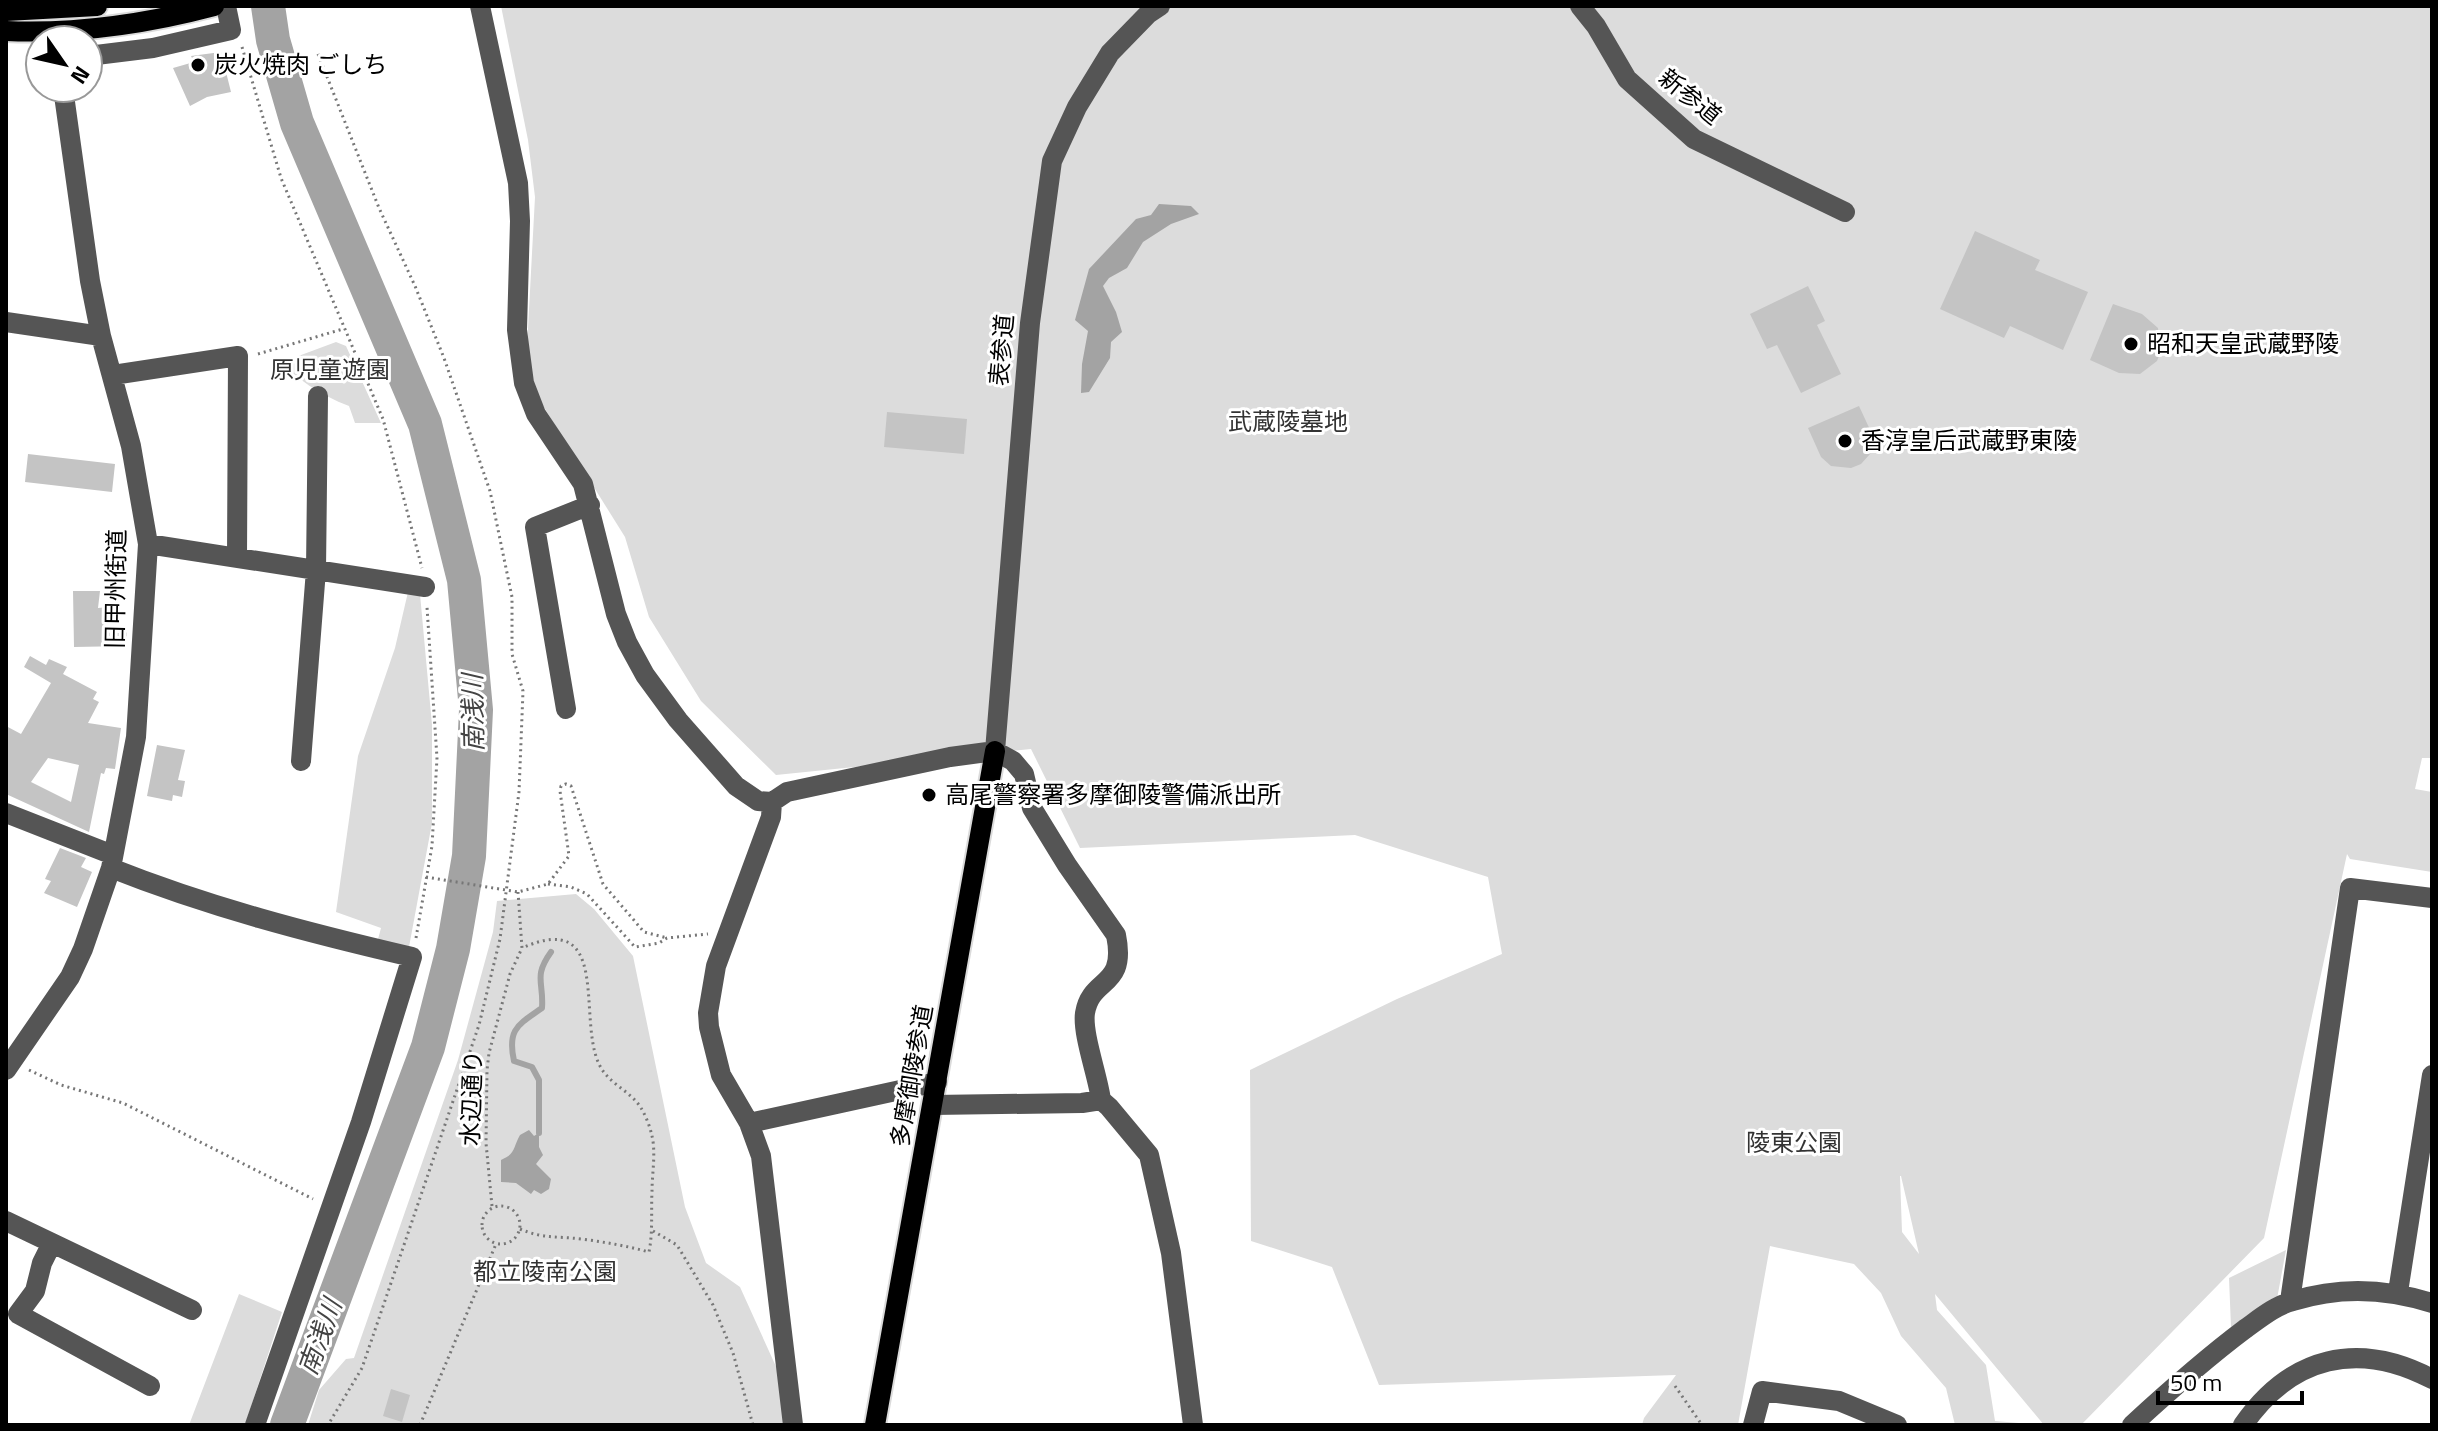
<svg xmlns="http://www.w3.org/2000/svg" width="2438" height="1431" viewBox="0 0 2438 1431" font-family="'Titillium Web','Noto Sans JP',sans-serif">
<rect width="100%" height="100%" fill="#fff"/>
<path fill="#dcdcdc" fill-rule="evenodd" d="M 501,6 L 2432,6 L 2432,758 L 2422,758 L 2415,789 L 2432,792 L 2432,872 L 2350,859 L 2347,854 L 2264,1238 L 2081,1425 L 2044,1425 L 1935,1294 L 1937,1310 L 1986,1365 L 1995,1421 L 2042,1425 L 1955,1425 L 1946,1388 L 1901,1336 L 1881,1293 L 1854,1264 L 1770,1246 L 1738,1425 L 1642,1425 L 1644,1418 L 1676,1375 L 1379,1385 L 1332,1267 L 1251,1241 L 1250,1070 L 1397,999 L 1502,954 L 1488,877 L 1355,835 L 1080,848 L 1031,749 L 776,775 L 701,701 L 649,617 L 625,537 L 540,401 L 526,366 L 535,197 L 528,140 ZM 1900,1176 L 1901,1176 L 1919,1254 L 1902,1232 Z
M 336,342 L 346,346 L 381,423 L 355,423 L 349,406 C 320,395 297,379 275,357 L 285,361 Z
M 408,592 L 420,594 L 432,725 L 432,823 L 409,947 L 377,943 L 381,928 L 336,912 L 358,756 L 395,648 Z
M 576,894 L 594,909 L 633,956 L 685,1207 L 706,1263 L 740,1287 L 778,1371 L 784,1425 L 308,1425 L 319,1390 L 346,1359 L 354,1358 L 458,1060 L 493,932 L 497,901 Z
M 2286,1250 L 2277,1299 L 2231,1327 L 2229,1278 Z
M 239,1294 L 282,1312 L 245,1425 L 189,1425 Z"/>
<path fill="#a3a3a3" d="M 1159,204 L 1191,206 L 1199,214 L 1171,224 L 1143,242 L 1127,268 L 1109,278 L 1103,286 L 1116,312 L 1122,332 L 1111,342 L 1110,358 L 1089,392 L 1081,393 L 1082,364 L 1088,331 L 1075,320 L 1089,269 L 1136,219 L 1151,215 Z
M 529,1130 L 534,1136 L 539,1133 L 539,1147 L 543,1155 L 536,1164 L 551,1179 L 549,1189 L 541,1194 L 534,1190 L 531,1194 L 516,1183 L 501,1182 L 501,1160 C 516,1154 513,1147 520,1135 Z"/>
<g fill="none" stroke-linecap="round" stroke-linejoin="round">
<path stroke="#a3a3a3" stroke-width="6" d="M 539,1133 L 539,1080 L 532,1067 L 514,1061 C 507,1029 518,1025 542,1008 C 544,982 533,977 551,952"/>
<path stroke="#a3a3a3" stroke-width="34" d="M 268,6 L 273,40 L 297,123 L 425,424 L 464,580 L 476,710 L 469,856 L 453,949 L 428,1047 L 287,1425"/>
</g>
<path fill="#c4c4c4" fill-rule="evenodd" d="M 221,52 L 231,92 L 207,97 L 190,106 L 173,68 L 194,62 L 191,56 Z
M 1975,231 L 2040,260 L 2035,270 L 2088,292 L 2063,350 L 2010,326 L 2004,338 L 1940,309 Z
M 1808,286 L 1825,321 L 1817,325 L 1841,374 L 1801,393 L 1777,345 L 1767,349 L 1750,314 Z
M 2113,304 L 2142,314 L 2158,328 L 2161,351 L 2157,361 L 2140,374 L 2119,373 L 2090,360 Z
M 1859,406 L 1872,434 L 1870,454 L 1861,464 L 1851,468 L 1831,466 L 1821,457 L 1808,428 Z
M 887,412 L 967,419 L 964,454 L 884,447 Z
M 28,454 L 115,464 L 112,492 L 25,482 Z
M 73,591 L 100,591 L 98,608 L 109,607 L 108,628 L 127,629 L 126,646 L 74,647 Z
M 30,656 L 46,665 L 49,659 L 67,667 L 63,674 L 97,692 L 93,699 L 99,702 L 88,723 L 121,728 L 115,769 L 106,768 L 104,774 L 101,773 L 89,832 L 6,794 L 6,726 L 21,734 L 51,683 L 24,667 ZM 48,758 L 79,765 L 71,802 L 31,782 Z
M 157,745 L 185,750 L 178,780 L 185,781 L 182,797 L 173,795 L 172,801 L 147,796 Z
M 60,848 L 86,858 L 81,867 L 92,872 L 77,907 L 44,893 L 51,881 L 45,879 Z
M 391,1389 L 410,1395 L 402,1422 L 383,1416 Z"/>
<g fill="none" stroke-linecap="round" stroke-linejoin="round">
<defs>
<path id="major" d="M 6,11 L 97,6
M 6,31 C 76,34 146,24 214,6
M 875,1425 L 995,751"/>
</defs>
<use href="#major" stroke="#dbdbdb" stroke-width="24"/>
<path stroke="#777" stroke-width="3" stroke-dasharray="2 4" stroke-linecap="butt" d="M 242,47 L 281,178 L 383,419 L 422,568
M 318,54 L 379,208 L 415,286 L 444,358 L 490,491 L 512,597 L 512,654 L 523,691 L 519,792 L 500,939 L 479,1025 L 362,1368 L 328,1425
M 258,354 L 343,329
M 426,877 L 518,892 L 548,884 L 569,856 L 560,791 L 561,786 L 566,784 L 571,786 L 603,884 L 644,932 L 667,938
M 548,884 L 571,887 L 587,894 L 635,947 L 659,943 L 667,938 L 708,934
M 416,938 L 432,846 L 437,758 L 427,607
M 29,1070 L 61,1085 L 123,1103 L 313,1199
M482 1225a19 19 0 1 1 38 0a19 19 0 1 1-38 0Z
M 492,1206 L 486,1143 L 487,1070 L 489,1053 L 510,974 L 522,948 L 518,892
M 520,1229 C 543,1239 557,1236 581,1239 C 605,1242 627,1246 649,1252 C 653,1232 651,1212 652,1191 C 652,1174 656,1153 652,1136 C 650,1127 646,1116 641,1108 C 630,1090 608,1084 599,1064 C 577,1018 612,908 522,948
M 653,1231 L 677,1245 L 713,1305 L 733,1353 L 753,1425
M 1675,1386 L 1702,1425
M 420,1425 L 496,1244"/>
<path stroke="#555" stroke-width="20" d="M 480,6 L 518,183 L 520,221 L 517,330 L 524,383 L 536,414 L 583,484 L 616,614 L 627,642 L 645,675 L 678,720 L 736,786 L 758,801 L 772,802 L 787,792 L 950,757 L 995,751 L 1013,761 L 1024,774 L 1032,808 L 1067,865 L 1116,935 C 1127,989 1091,976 1085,1013 C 1082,1034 1098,1076 1101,1100
M 1580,6 L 1596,26 L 1627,79 L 1694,139 L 1845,212
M 88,56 L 153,48 L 231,30 L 226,6
M 6,322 L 101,336
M 113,375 L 238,356 L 237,558
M 148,544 L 425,587
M 566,709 L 535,527 L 590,505
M 995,751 L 1030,323 L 1052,161 L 1077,107 L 1110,53 L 1148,14 L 1160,6
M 301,761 L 316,570 L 318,396
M 772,802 L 771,817 L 716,966 L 708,1013 L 709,1027 L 721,1075 L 749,1123 L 761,1156 L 793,1425
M 6,813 L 113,855
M 111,868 C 209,907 309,933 412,957 L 361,1122 L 255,1425
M 6,1070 L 70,977 L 83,949 L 111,868 L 136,737 L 148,544 L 131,446 L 101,336 L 90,281 L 63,88
M 933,1105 L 1082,1103 L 1101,1100 L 1109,1107 L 1149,1155 L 1171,1253 L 1193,1425
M 749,1123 L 937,1082
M 6,1221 L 192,1310
M 52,1243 L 42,1263 L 35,1291 L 18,1314 L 150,1386
M 2398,1292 L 2432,1075
M 2290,1301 L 2350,888 L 2432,898
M 1753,1425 L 1762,1391 L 1839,1401 L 1897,1425
M 2132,1425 C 2169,1391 2205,1359 2245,1329 C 2259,1319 2276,1305 2293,1301 C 2340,1286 2385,1288 2432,1303
M 2243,1425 C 2291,1356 2358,1340 2432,1379"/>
<use href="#major" stroke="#000" stroke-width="20"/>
</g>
<g fill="#000" stroke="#fff" stroke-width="3">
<circle cx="198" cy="65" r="8"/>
<circle cx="2131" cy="344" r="8"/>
<circle cx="1845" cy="441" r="8"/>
<circle cx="929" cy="795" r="8"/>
</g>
<g text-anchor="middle" stroke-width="6" stroke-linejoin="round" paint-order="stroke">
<g font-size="24" fill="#000" stroke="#fff" text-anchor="start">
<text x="214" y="73">炭火焼肉 ごしち</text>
<text x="2147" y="352">昭和天皇武蔵野陵</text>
<text x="1861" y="449">香淳皇后武蔵野東陵</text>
<text x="945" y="803">高尾警察署多摩御陵警備派出所</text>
</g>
<g font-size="24" fill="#000" stroke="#fff">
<text transform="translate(1690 97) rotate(39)" y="8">新参道</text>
<text transform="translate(1002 350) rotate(-85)" y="8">表参道</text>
<text transform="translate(116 589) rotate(-89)" y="8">旧甲州街道</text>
<text transform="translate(912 1076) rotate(-80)" y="8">多摩御陵参道</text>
<text transform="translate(472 1098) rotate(-88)" y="8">水辺通り</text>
</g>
<g font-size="24" fill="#333" stroke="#fff">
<text x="330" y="378">原児童遊園</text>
<text x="1288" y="430">武蔵陵墓地</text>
<text x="1794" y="1151">陵東公園</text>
<text x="545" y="1280">都立陵南公園</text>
</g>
<g font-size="26" font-style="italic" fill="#444" stroke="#fff">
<text transform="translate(473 713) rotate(-91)" y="9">南浅川</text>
<text transform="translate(320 1337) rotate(-70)" y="9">南浅川</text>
</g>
</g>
<rect width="2438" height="1431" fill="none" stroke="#000000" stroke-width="16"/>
<g transform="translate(64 64) rotate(124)"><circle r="38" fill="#ffffff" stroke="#999999" stroke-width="2"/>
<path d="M0-6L14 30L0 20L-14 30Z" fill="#000000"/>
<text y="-12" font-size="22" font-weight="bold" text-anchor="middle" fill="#000000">N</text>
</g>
<path d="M2158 1391v12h144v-12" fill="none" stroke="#000000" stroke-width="4"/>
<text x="2170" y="1391" font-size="24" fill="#000000" stroke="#ffffff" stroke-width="6" paint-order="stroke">50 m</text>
</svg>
